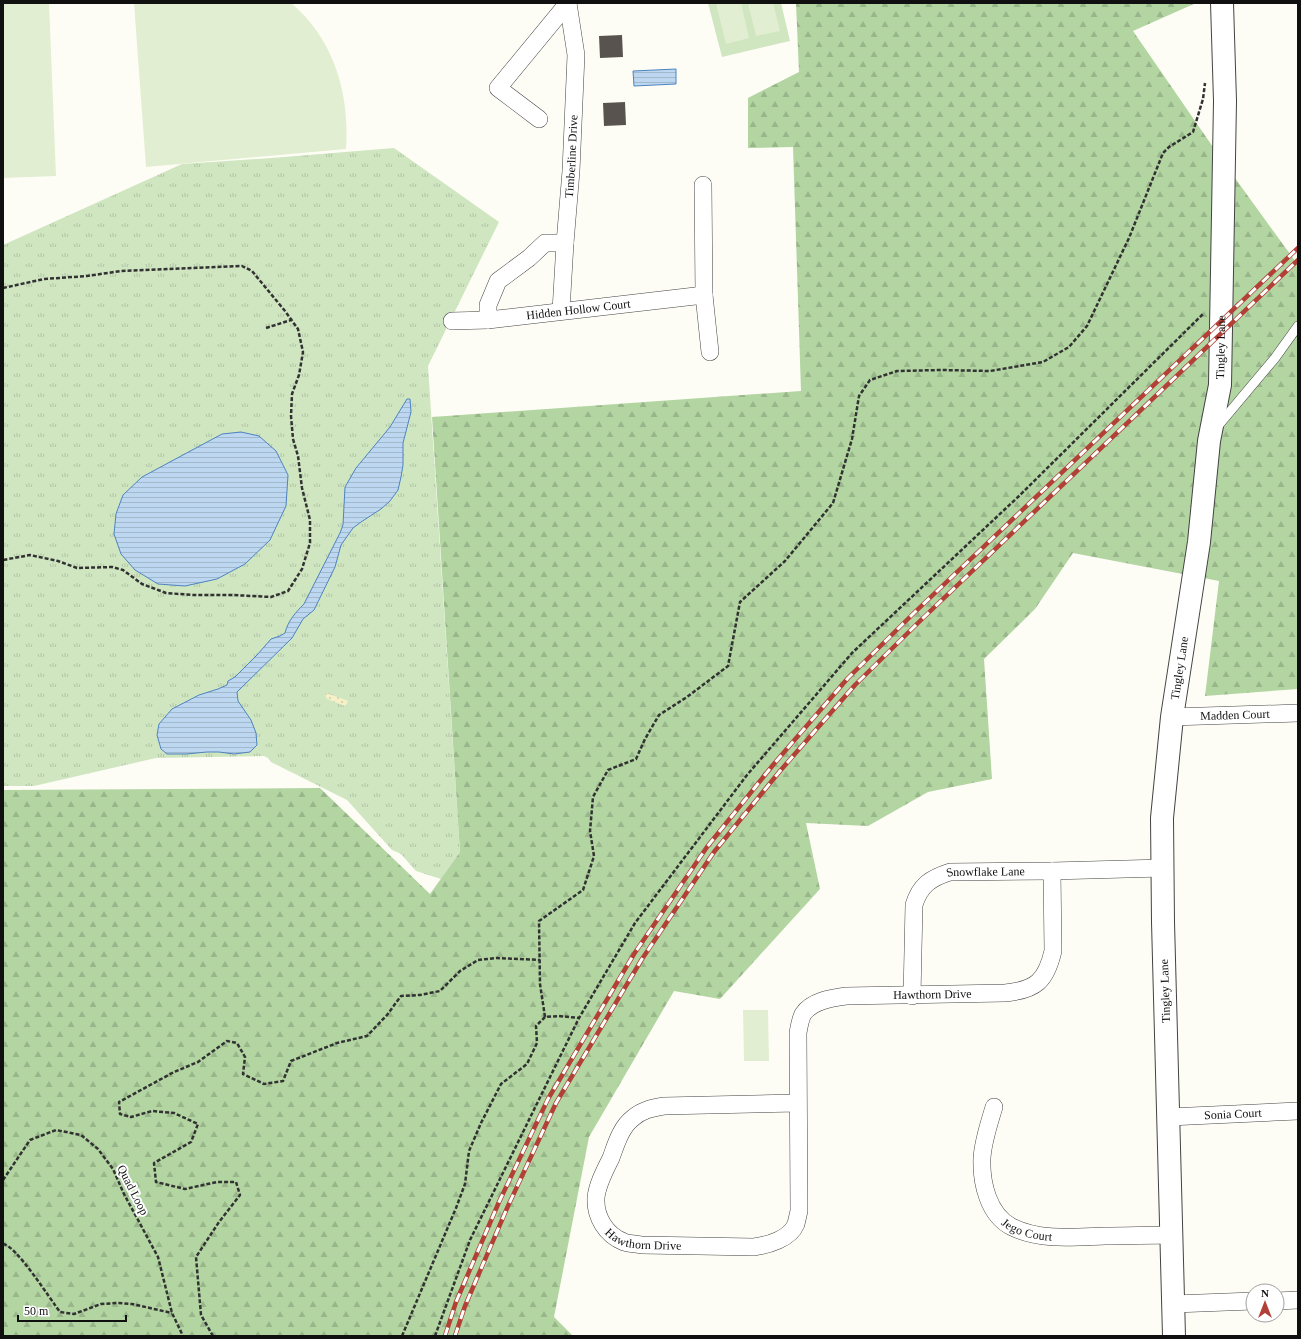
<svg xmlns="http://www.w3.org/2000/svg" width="1301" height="1339" viewBox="0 0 1301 1339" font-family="'Times New Roman',serif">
<defs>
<pattern id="grass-tufts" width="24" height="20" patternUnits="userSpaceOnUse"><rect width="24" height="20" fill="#cfe6c1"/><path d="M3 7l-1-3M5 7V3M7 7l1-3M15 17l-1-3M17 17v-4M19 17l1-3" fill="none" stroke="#b1c4a5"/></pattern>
<pattern id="forest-firs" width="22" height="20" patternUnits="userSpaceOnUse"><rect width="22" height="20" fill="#b2d5a2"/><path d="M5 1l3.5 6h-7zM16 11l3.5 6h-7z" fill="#98b68a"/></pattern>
<pattern id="sand-dots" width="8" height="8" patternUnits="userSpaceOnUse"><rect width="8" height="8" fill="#f5f0c6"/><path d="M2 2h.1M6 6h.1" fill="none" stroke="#d1cda9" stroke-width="1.8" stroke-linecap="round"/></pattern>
<pattern id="water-rules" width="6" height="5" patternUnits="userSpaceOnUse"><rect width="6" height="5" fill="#bed7f0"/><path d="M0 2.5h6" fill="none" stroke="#a2b8cd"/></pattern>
</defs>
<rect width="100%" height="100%" fill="#fefdf5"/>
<path fill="url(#grass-tufts)" d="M 394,148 L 499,222 L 428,366 L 460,852 L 441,879 L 416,871 L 401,854 L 392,850 L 347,800 L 271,762 L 268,758 L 264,756 L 156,758 L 34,786 L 3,786 L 3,245 L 182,164 L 272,158 Z"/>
<path fill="url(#forest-firs)" d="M 796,3 L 1196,3 L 1133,31 L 1224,163 L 1298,265 L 1298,689 L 1205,696 L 1219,581 L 1073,553 L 1035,609 L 984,659 L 992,779 L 928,792 L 868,826 L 806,823 L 820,889 L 720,999 L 674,991 L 589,1137 L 554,1317 L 573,1336 L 3,1336 L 3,790 L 320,788 L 430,894 L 460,852 L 432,417 L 801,391 L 793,147 L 748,148 L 748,98 L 799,72 Z"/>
<path fill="url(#sand-dots)" d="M 326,693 L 346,700 L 348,701 L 347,704 L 345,706 L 327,699 L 325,695 Z"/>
<path fill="#cfe6c1" d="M 708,3 L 781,3 L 790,41 L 722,57 Z"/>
<path fill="#e1eed2" d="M 3,3 L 49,3 L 56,176 L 3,178 Z
M 134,3 L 291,3 C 334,39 350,94 346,149 L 146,167 Z
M 716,3 L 741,3 L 749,38 L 726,44 Z
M 748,3 L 773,3 L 780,31 L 756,36 Z
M 743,1010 L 768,1010 L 769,1061 L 744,1061 Z"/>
<path fill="url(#water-rules)" stroke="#4d83c0" d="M 676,69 L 676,84 L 634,86 L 633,71 Z
M 407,399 L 410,399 L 411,412 L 403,443 L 403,465 L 401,477 L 398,490 L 390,501 L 381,509 L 361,522 L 353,528 L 341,545 L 335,567 L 314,610 L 303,619 L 292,638 L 237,692 L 238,701 L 251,720 L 256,733 L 257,745 L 250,752 L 234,754 L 219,752 L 207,752 L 186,754 L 167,754 L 161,749 L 157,735 L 159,724 L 172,709 L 199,695 L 218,689 L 227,685 L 228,681 L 235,677 L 257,655 L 271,639 L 280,636 L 285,633 C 288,621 295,613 304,604 L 340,533 L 343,525 L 345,487 L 356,468 L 390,427 Z
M 241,432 L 259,436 L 276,451 L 288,475 L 286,506 L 270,540 L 245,564 L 217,579 L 185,586 L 158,584 L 135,570 L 121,554 L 114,534 L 116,514 L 123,495 L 142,477 L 222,434 Z"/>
<path fill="#58534e" d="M 622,35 L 623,57 L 600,58 L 599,36 Z
M 625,102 L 626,125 L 604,126 L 603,103 Z"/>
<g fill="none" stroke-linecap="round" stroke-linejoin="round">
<defs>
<path id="service" d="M 1217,427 L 1275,358 L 1298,326"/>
<g id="minor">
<path d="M 539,119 L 498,88 L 568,3"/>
<path d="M 703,185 L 704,295 L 710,352"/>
<path id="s1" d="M 561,311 L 565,243 L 571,171 L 576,55 L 568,3"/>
<path d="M 488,320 L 488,305 L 498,281 L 529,258 L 545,243 L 565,243"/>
<path id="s2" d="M 452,321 L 488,320 L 704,295"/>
<path id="s3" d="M 1172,717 L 1298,713"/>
<path id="s4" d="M 912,996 L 914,905 C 920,885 931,878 950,872 L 1052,871 L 1163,868"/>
<path id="s5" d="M 797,1103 L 664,1106 C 652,1108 642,1110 633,1118 C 621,1127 616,1144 611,1158 C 605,1170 597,1185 596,1198 C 595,1217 606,1235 624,1242 C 630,1244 637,1244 642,1245 L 754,1247 C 768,1245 790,1239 796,1224 C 797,1220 798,1215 799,1211 L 798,1033 C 799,1027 800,1020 803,1014 C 812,1001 831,998 846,996 L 1005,993 C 1036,990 1046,981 1053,951 L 1052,871"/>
<path id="s6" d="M 994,1107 C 989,1124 983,1141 982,1158 C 981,1182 988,1215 1012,1227 C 1040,1241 1075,1237 1105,1236 C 1127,1236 1149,1235 1172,1235"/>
<path id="s7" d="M 1169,1117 L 1298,1111"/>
<path d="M 1277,1301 L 1298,1300"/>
<path d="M 1174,1304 L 1253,1301"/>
</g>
<g id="tertiary">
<path id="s8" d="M 1174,1336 L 1163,922 L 1162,818 L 1172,717 L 1199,542 L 1209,441 L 1220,385 L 1225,101 L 1222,3"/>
</g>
</defs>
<use href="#service" stroke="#434343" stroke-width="10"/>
<use href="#minor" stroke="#434343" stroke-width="18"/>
<use href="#tertiary" stroke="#434343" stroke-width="24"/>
<path stroke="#323232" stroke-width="2.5" stroke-dasharray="4 2" stroke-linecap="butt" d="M 3,288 L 44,279 L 87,276 L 121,271 L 242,266 L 252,271 L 285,311 L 298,329 L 303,352 L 299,375 L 292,394 L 291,416 L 293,439 L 298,456 L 302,488 L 310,520 L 310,543 L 302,569 L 288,591 L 271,597 L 233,595 L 193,595 L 166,593 L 142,584 L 123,570 L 112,567 L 77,568 L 58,561 L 30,555 L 3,560
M 266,328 L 291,320
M 545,1017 L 540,984 L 539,921 L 583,890 L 594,856 L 590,831 L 593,797 L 608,770 L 636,759 L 645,739 L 659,715 L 687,697 L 728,666 L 740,602 L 785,561 L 833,503 L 852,439 L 859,396 L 870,380 L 897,371 L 941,370 L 990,371 L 1043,362 L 1069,347 L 1087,326 L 1129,238 L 1163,153 L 1169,147 L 1193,132 L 1203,99 L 1205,83
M 3,1180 L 30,1140 L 56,1130 L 81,1135 L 98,1149 L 113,1169 L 124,1194 L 158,1257 L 172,1313 L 183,1336
M 3,1244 C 16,1245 50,1299 60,1312 L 74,1314 L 101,1304 L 118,1303 L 132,1304 L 172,1313
M 213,1336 L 201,1315 L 196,1257 L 219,1222 L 240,1195 L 236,1182 L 217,1182 L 185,1189 L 156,1182 L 154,1163 L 191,1142 L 198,1124 L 174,1113 L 152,1111 L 131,1117 L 120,1114 L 119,1102 L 174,1072 L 198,1062 L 227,1041 L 237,1043 L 245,1057 L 243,1074 L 264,1084 L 283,1081 L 291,1061 L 337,1043 L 367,1036 L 387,1015 L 401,996 L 420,995 L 440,991 L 460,971 L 478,960 L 497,958 L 540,960
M 402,1336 L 456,1208 L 465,1184 L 469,1151 L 481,1123 L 501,1084 L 527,1064 L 537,1043 L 536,1026 L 545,1017 L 559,1016 L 579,1018
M 435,1336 L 470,1240 L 579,1018 L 635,923 L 747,775 L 852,653 L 1019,496 L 1204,313"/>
<use href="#service" stroke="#fff" stroke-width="9"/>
<use href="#minor" stroke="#fff" stroke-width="17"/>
<use href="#tertiary" stroke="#fff" stroke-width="22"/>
<defs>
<path id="rail" d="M 445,1336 L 456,1302 L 499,1202 L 548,1099 L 634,954 L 707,847 L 773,765 L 848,678 L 915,612 L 1298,248
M 455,1336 L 465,1306 L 508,1206 L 556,1103 L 642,959 L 714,852 L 780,771 L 855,685 L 922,619 L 1298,260"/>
</defs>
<use href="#rail" stroke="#b34036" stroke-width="4.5"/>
<use href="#rail" stroke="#fff" stroke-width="3" stroke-dasharray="9" stroke-linecap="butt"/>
</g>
<g text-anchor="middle" stroke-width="4" stroke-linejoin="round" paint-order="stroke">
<g font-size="12" fill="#101010" stroke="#fff">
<text dy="4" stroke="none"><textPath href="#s1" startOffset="155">Timberline Drive</textPath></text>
<text dy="4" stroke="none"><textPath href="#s2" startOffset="127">Hidden Hollow Court</textPath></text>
<text dy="4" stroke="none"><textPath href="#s8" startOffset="993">Tingley Lane</textPath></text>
<text dy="4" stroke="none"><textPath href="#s8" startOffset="669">Tingley Lane</textPath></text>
<text dy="4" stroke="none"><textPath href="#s3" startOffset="63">Madden Court</textPath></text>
<text dy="4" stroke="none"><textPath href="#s4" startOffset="178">Snowflake Lane</textPath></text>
<text transform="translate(1165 991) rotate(-92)" y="4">Tingley Lane</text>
<text dy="4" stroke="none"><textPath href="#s5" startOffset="837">Hawthorn Drive</textPath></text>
<text dy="4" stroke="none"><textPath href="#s7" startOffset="64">Sonia Court</textPath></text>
<text transform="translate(133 1190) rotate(63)" y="4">Quad Loop</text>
<text dy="4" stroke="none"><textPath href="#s6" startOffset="147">Jego Court</textPath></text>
<text dy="4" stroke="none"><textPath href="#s5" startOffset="330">Hawthorn Drive</textPath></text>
</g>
</g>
<rect width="1301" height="1339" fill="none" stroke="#101010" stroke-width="8"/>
<g transform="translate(1265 1303)"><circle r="19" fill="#ffffff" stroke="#9f9f9f"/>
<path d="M0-3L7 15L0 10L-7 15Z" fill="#b34036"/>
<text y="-6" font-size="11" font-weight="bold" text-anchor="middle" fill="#101010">N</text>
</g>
<path d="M18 1315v6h108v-6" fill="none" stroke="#101010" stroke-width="2"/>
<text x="24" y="1315" font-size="12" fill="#101010" stroke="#ffffff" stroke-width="3" paint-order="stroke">50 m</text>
</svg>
